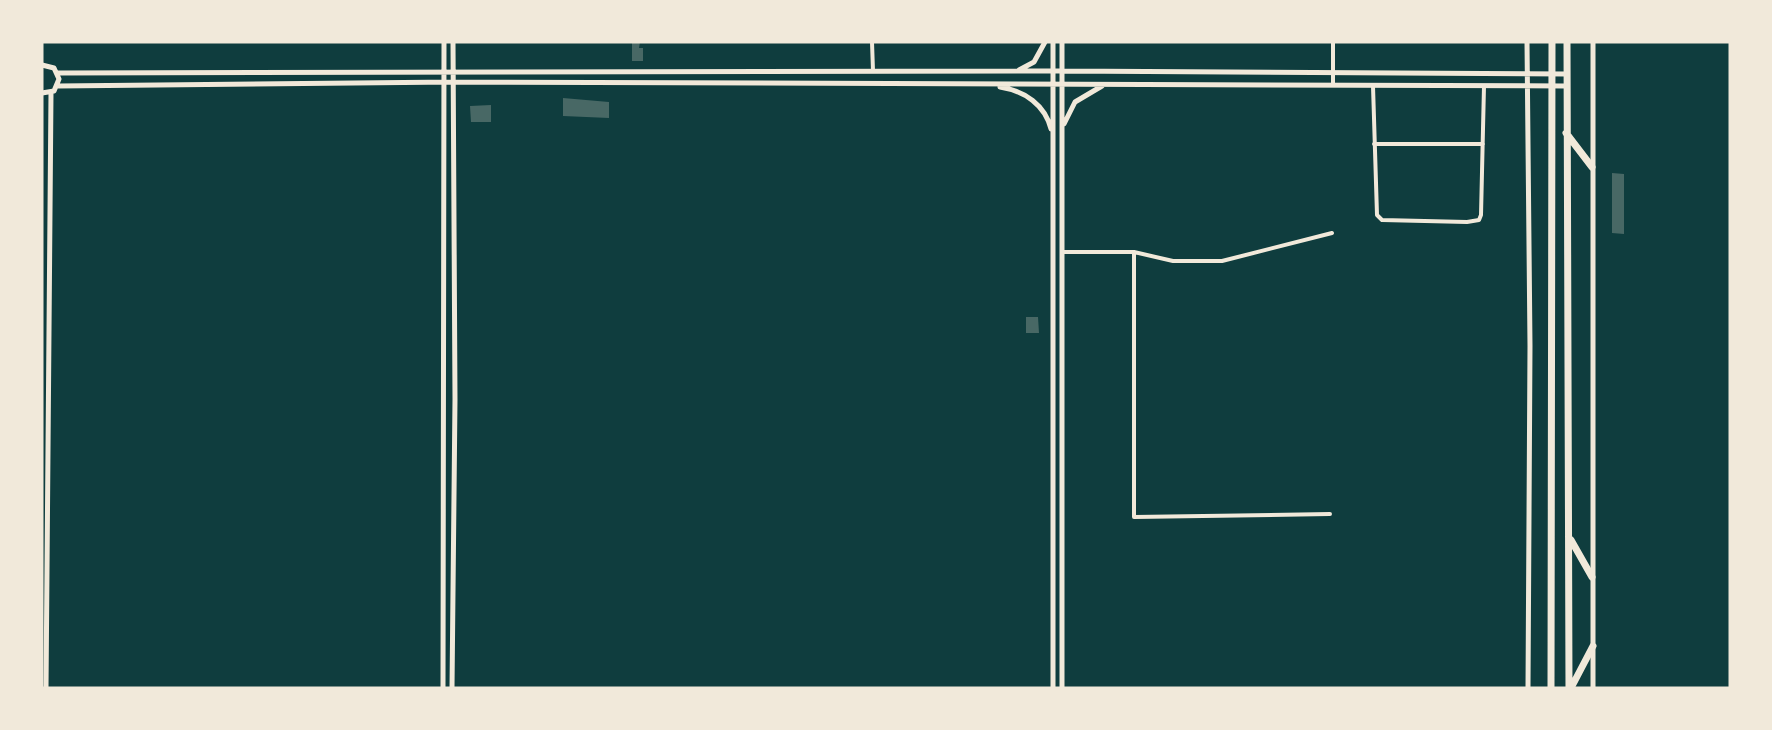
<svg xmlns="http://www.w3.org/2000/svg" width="1772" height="730" viewBox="0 0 1772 730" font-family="'PT Sans',sans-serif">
<rect width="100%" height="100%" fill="#0f3d3e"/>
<path fill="#486865" d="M 632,42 L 640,42 L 639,48 L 643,48 L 643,61 L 632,61 Z
M 563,98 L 609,102 L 609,118 L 563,116 Z
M 491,105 L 491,122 L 471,122 L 470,106 Z
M 1612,173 L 1624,174 L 1624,234 L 1612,233 Z
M 1026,317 L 1038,317 L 1039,333 L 1026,333 Z"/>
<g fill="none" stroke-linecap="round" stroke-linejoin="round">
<path stroke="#f1e9da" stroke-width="4" d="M 872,42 L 873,71
M 1333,42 L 1333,85
M 1373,86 L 1377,215 L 1382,220 L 1467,222 L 1479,220 L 1481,215 L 1484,86
M 1374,144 L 1483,144
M 1062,252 L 1134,252 L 1173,261 L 1222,261 L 1332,233
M 1134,252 L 1134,517 L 1330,514"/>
<path stroke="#f1e9da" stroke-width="5" d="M 1527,42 L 1530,346 L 1528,688
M 1593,42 L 1593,688
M 42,65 L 54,68 L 59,79 L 54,91 L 42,93
M 1019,70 L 1034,62 L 1045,42
M 58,73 L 1062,71 L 1567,74
M 58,86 L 453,82 L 1566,86
M 1000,87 C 1025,91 1045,105 1051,129
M 1064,124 L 1075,102 L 1102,86
M 46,688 L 51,93
M 443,688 L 444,42
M 452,688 L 455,399 L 453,42
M 1053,688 L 1053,42
M 1062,688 L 1062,42"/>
<path stroke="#f1e9da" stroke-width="7" d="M 1567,42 L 1569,688
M 1566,133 L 1592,167
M 1571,540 L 1592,577
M 1551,688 L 1552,42
M 1571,688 L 1593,646"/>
</g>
<rect width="1772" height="730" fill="none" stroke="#f1e9da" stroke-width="87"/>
</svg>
